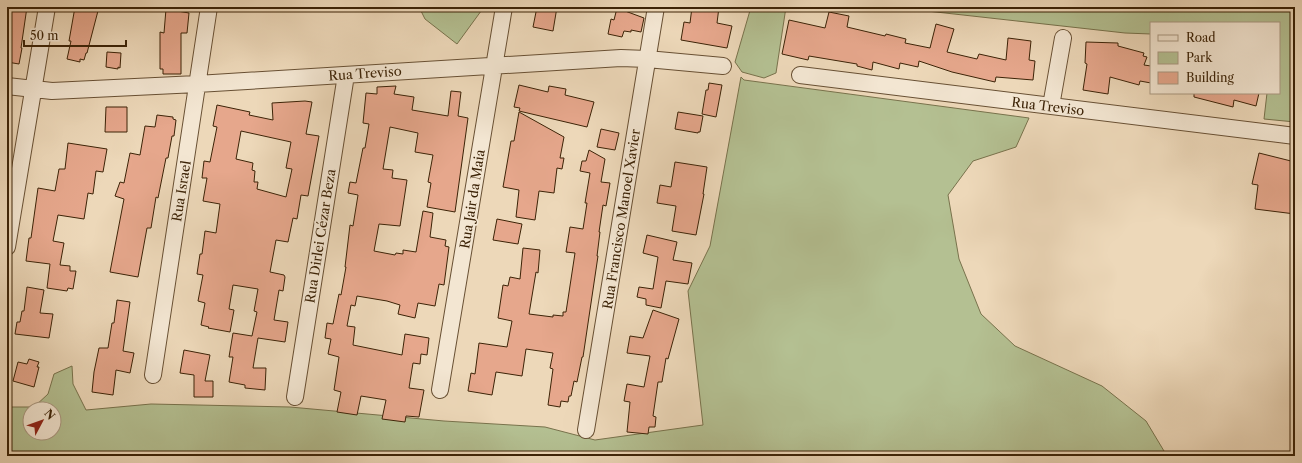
<svg xmlns="http://www.w3.org/2000/svg" width="1302" height="463" viewBox="0 0 1302 463" font-family="'Libre Caslon Text',serif">
<rect width="100%" height="100%" fill="#edd8b9"/>
<filter id="stains"><feTurbulence type="fractalNoise" baseFrequency=".005" numOctaves="4"/><feColorMatrix values="0 0 0 0 .2 0 0 0 0 .09 0 0 0 0 .02 0 0 0 .5 -.17"/></filter>
<radialGradient id="worn" r=".72"><stop offset=".6" stop-color="#630" stop-opacity="0"/><stop offset="1" stop-color="#630" stop-opacity=".3"/></radialGradient>
<path fill="#b4c092" stroke="#78724c" fill-rule="evenodd" d="M 419,7 L 484,7 L 457,44 L 425,19 Z
M 751,7 L 786,7 L 776,73 L 764,78 L 742,72 L 735,62 Z
M 891,7 L 1295,7 L 1295,122 L 1264,119 L 1267,93 L 1279,93 L 1279,23 L 1151,23 L 1151,34 L 1125,33 Z
M 741,77 L 744,80 L 1029,118 L 1016,147 L 973,161 L 948,195 L 959,259 L 981,314 L 1015,346 L 1102,386 L 1146,421 L 1167,456 L 7,456 L 7,407 L 34,407 L 48,394 L 54,374 L 72,366 L 73,384 L 86,410 L 151,404 L 290,407 L 444,421 L 545,427 L 595,440 L 703,425 L 688,291 L 710,246 ZM 30,409 L 54,409 L 54,433 L 30,433 Z"/>
<path fill="#e6a78c" stroke="#3c2307" fill-rule="evenodd" d="M 7,7 L 27,7 L 21,48 L 22,48 L 19,64 L 7,62 Z
M 75,7 L 99,7 L 87,53 L 86,53 L 84,60 L 80,59 L 80,62 L 67,59 L 71,41 L 69,41 Z
M 537,7 L 557,7 L 553,31 L 533,27 Z
M 692,7 L 719,7 L 717,23 L 732,26 L 727,48 L 681,40 L 684,22 L 690,23 Z
M 617,8 L 644,18 L 641,32 L 631,30 L 631,32 L 624,31 L 622,37 L 608,34 L 611,19 L 614,20 Z
M 166,9 L 189,13 L 187,33 L 181,33 L 181,74 L 163,74 L 163,69 L 160,69 L 160,32 L 164,33 Z
M 829,12 L 849,16 L 847,27 L 885,36 L 886,34 L 906,39 L 905,43 L 930,48 L 936,24 L 954,29 L 947,52 L 977,59 L 979,54 L 1006,60 L 1008,38 L 1031,41 L 1029,60 L 1035,61 L 1033,80 L 996,77 L 995,82 L 952,72 L 919,61 L 918,67 L 900,63 L 899,69 L 873,62 L 872,70 L 857,66 L 857,64 L 809,56 L 808,60 L 782,54 L 789,20 L 825,28 Z
M 1086,42 L 1118,43 L 1118,46 L 1144,53 L 1143,56 L 1147,57 L 1144,65 L 1151,66 L 1151,83 L 1140,81 L 1139,85 L 1110,77 L 1108,94 L 1083,90 L 1087,64 L 1085,63 Z
M 107,52 L 121,53 L 120,68 L 118,67 L 118,69 L 106,67 Z
M 709,83 L 722,85 L 716,117 L 702,114 L 706,90 L 708,90 Z
M 519,85 L 548,92 L 549,86 L 566,89 L 565,95 L 594,102 L 587,127 L 519,111 L 520,108 L 514,107 Z
M 396,86 L 394,94 L 414,97 L 412,110 L 448,116 L 451,91 L 461,92 L 458,116 L 468,118 L 455,212 L 427,207 L 431,183 L 428,182 L 433,155 L 415,152 L 418,133 L 390,127 L 383,169 L 393,170 L 392,178 L 407,180 L 400,226 L 379,224 L 374,251 L 395,255 L 396,253 L 403,254 L 403,250 L 416,252 L 423,211 L 433,213 L 430,237 L 446,240 L 445,246 L 449,247 L 444,285 L 439,284 L 435,306 L 418,303 L 415,318 L 398,314 L 400,305 L 387,301 L 357,296 L 355,306 L 351,305 L 347,326 L 355,327 L 353,345 L 402,355 L 405,334 L 429,338 L 427,355 L 421,354 L 420,364 L 413,363 L 409,388 L 424,390 L 419,417 L 406,416 L 405,422 L 382,419 L 386,400 L 361,396 L 357,415 L 337,412 L 341,392 L 334,390 L 339,357 L 328,354 L 331,339 L 325,338 L 327,323 L 333,324 L 339,294 L 341,295 L 346,267 L 345,267 L 350,225 L 353,226 L 358,195 L 348,193 L 350,182 L 356,183 L 363,148 L 365,148 L 369,124 L 363,123 L 366,93 L 377,94 L 377,87 Z
M 1194,93 L 1259,93 L 1256,106 L 1234,100 L 1233,107 L 1194,97 Z
M 305,101 L 312,102 L 306,134 L 319,136 L 308,196 L 301,195 L 297,219 L 293,218 L 288,242 L 276,240 L 270,272 L 284,275 L 285,277 L 283,291 L 279,290 L 274,320 L 288,322 L 285,342 L 258,338 L 253,368 L 266,368 L 265,390 L 245,388 L 245,385 L 229,382 L 233,357 L 229,357 L 233,333 L 252,336 L 257,312 L 254,311 L 258,289 L 233,285 L 229,309 L 234,310 L 230,332 L 208,328 L 209,327 L 201,325 L 205,303 L 198,301 L 203,275 L 197,274 L 200,254 L 202,254 L 205,231 L 216,233 L 220,204 L 203,201 L 207,178 L 202,178 L 204,161 L 210,162 L 217,127 L 213,126 L 217,105 L 250,112 L 249,115 L 273,120 L 272,103 ZM 241,131 L 291,142 L 286,168 L 292,169 L 286,197 L 257,189 L 258,182 L 254,182 L 255,171 L 252,170 L 253,163 L 236,159 Z
M 106,107 L 127,107 L 127,132 L 105,132 Z
M 519,112 L 564,137 L 560,158 L 564,158 L 562,169 L 557,168 L 554,193 L 539,191 L 535,220 L 516,217 L 519,190 L 503,187 L 511,141 L 514,141 Z
M 678,112 L 703,116 L 700,132 L 698,132 L 698,133 L 675,129 Z
M 157,115 L 173,117 L 173,119 L 176,120 L 174,136 L 172,136 L 168,158 L 166,158 L 158,198 L 156,197 L 151,228 L 147,228 L 138,277 L 110,272 L 124,199 L 115,196 L 120,182 L 124,183 L 130,153 L 140,155 L 145,126 L 155,127 Z
M 601,129 L 619,133 L 615,150 L 597,147 Z
M 68,143 L 107,149 L 103,172 L 96,171 L 93,194 L 88,193 L 84,219 L 58,215 L 53,241 L 64,243 L 60,265 L 70,266 L 70,271 L 76,271 L 73,289 L 68,288 L 67,291 L 47,288 L 50,264 L 26,261 L 29,238 L 31,238 L 38,188 L 55,191 L 59,169 L 65,169 Z
M 589,150 L 605,159 L 601,182 L 610,183 L 606,206 L 603,205 L 599,232 L 600,232 L 597,256 L 598,256 L 583,357 L 582,357 L 577,382 L 574,381 L 571,396 L 569,396 L 568,402 L 561,401 L 560,407 L 548,405 L 553,369 L 550,368 L 553,353 L 526,349 L 522,376 L 496,372 L 492,395 L 468,391 L 471,373 L 475,374 L 479,343 L 507,347 L 512,321 L 498,318 L 503,285 L 508,286 L 510,277 L 520,279 L 523,248 L 540,250 L 538,273 L 536,272 L 529,314 L 553,317 L 553,315 L 563,316 L 563,312 L 566,312 L 575,253 L 566,252 L 570,227 L 583,229 L 587,203 L 585,203 L 590,173 L 580,171 L 582,161 L 586,161 Z
M 1259,153 L 1295,162 L 1295,214 L 1255,209 L 1258,185 L 1252,184 Z
M 675,162 L 707,167 L 703,194 L 704,194 L 696,235 L 672,231 L 676,206 L 657,203 L 660,185 L 671,187 Z
M 497,219 L 522,224 L 518,244 L 493,240 Z
M 647,235 L 677,242 L 673,260 L 692,263 L 688,284 L 666,281 L 661,308 L 646,305 L 646,299 L 637,297 L 639,287 L 653,289 L 658,257 L 643,253 Z
M 27,287 L 44,290 L 40,313 L 53,314 L 49,338 L 15,334 L 17,322 L 20,322 L 22,311 L 24,311 Z
M 117,300 L 130,302 L 123,351 L 134,353 L 130,373 L 116,370 L 113,395 L 92,392 L 94,372 L 99,348 L 108,348 L 112,323 L 114,323 Z
M 653,310 L 679,319 L 668,359 L 666,358 L 662,382 L 658,382 L 653,416 L 656,417 L 655,427 L 649,427 L 648,434 L 627,432 L 630,402 L 624,401 L 627,384 L 644,387 L 650,356 L 627,353 L 630,336 L 643,338 Z
M 184,350 L 210,355 L 205,381 L 213,381 L 213,397 L 194,397 L 194,375 L 180,373 Z
M 29,359 L 39,362 L 37,367 L 39,367 L 34,387 L 13,381 L 18,362 L 27,364 Z"/>
<g fill="none" stroke-linecap="round" stroke-linejoin="round">
<defs>
<path id="minor" d="M 800,75 L 1295,136
M 7,86 L 52,91 L 197,84 L 621,58 L 647,59 L 723,66
M 1051,106 L 1063,38
M 7,247 L 47,7
M 153,375 L 209,7
M 440,390 L 504,7
M 295,397 L 346,75
M 586,430 L 656,7"/>
</defs>
<use href="#minor" stroke="#685034" stroke-width="18"/>
<use href="#minor" stroke="#f3e6d2" stroke-width="16"/>
</g>
<g text-anchor="middle" stroke-width="3.5" stroke-linejoin="round" paint-order="stroke">
<g font-size="13" fill="#3c2307" stroke="#f3e6d2">
<text transform="translate(365 73) rotate(-4)" y="5">Rua Treviso</text>
<text transform="translate(1048 106) rotate(7)" y="5">Rua Treviso</text>
<text transform="translate(181 191) rotate(-81)" y="5">Rua Israel</text>
<text transform="translate(472 199) rotate(-81)" y="5">Rua Jair da Maia</text>
<text transform="translate(621 219) rotate(-81)" y="5">Rua Francisco Manoel Xavier</text>
<text transform="translate(320 236) rotate(-81)" y="5">Rua Dirlei Cézar Beza</text>
</g>
</g>
<rect width="1302" height="463" fill="none" stroke="#edd8b9" stroke-width="24"/>
<rect x="8" y="8" width="1286" height="447" fill="none" stroke="#3c2307" stroke-width="2"/>
<rect x="12" y="12" width="1278" height="439" fill="none" stroke="#3c2307"/>
<rect x="1150" y="22" width="130" height="72" fill="#f3e6d2" stroke="#aa9881"/>
<rect x="1158" y="35" width="20" height="6" fill="#f3e6d2" stroke="#aa9881"/>
<text x="1186" y="42" font-size="12" fill="#3c2307">Road</text>
<rect x="1158" y="52" width="20" height="12" fill="#b4c092" stroke="#aa9881"/>
<text x="1186" y="62" font-size="12" fill="#3c2307">Park</text>
<rect x="1158" y="72" width="20" height="12" fill="#e6a78c" stroke="#aa9881"/>
<text x="1186" y="82" font-size="12" fill="#3c2307">Building</text>
<g transform="translate(42 421) rotate(49)"><circle r="19" fill="#f3e6d2" stroke="#aa9881"/>
<path d="M0-3L7 15L0 10L-7 15Z" fill="#8f2418"/>
<text y="-6" font-size="11" font-weight="bold" text-anchor="middle" fill="#3c2307">N</text>
</g>
<path d="M24 40v6h102v-6" fill="none" stroke="#3c2307" stroke-width="2"/>
<text x="30" y="40" font-size="12" fill="#3c2307" stroke="#f3e6d2" stroke-width="3" paint-order="stroke">50 m</text>
<rect width="100%" height="100%" filter="url(#stains)"/>
<rect width="100%" height="100%" fill="url(#worn)"/>
</svg>
